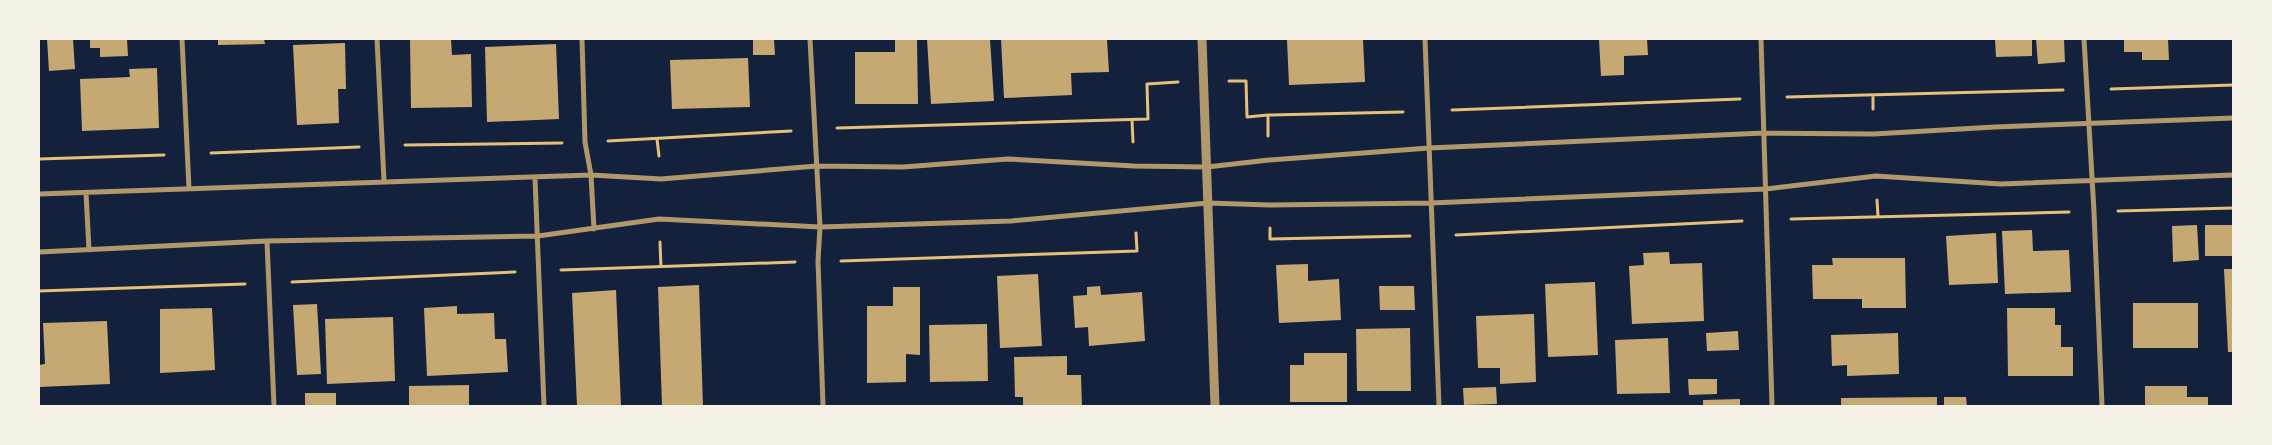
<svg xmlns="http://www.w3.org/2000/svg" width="2272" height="445" viewBox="0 0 2272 445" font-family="'Space Grotesk',sans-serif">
<rect width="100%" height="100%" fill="#14213d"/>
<path fill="#c6a872" d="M 47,39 L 73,39 L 75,69 L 49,71 Z
M 90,39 L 127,39 L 128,56 L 100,57 L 100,48 L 90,48 Z
M 218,39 L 264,39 L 265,44 L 218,45 Z
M 410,39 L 451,39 L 452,55 L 471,54 L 472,107 L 411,108 Z
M 753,39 L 774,39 L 775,55 L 753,55 Z
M 895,39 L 917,39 L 918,104 L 855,104 L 855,52 L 895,52 Z
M 927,39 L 990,39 L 994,101 L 931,104 Z
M 1001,39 L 1107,39 L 1109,72 L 1071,73 L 1072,95 L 1004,98 Z
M 1363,39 L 1365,82 L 1289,85 L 1287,40 Z
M 1599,39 L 1647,39 L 1648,55 L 1624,56 L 1624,75 L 1601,76 Z
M 1995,39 L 2032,39 L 2032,56 L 1996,57 Z
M 2036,39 L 2064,39 L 2065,62 L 2038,64 Z
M 2124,39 L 2168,39 L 2169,60 L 2142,60 L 2142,52 L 2124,52 Z
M 345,43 L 346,89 L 338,89 L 339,123 L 297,125 L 293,45 Z
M 556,44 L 559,119 L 487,122 L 485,47 Z
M 748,58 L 750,107 L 672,109 L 670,60 Z
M 157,68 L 159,128 L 82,131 L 80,79 L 130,77 L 129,69 Z
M 2197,225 L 2199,260 L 2173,262 L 2172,226 Z
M 2205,225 L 2233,225 L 2233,256 L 2205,256 Z
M 2032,230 L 2033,251 L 2069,250 L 2071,292 L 2005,294 L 2002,231 Z
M 1996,233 L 1998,283 L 1949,285 L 1946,236 Z
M 1669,252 L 1670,264 L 1702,263 L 1704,321 L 1632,324 L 1629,266 L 1644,265 L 1643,253 Z
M 1832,258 L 1905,258 L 1906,308 L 1862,308 L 1862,299 L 1813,299 L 1812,265 L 1833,265 Z
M 1308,264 L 1308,281 L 1339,279 L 1341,320 L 1279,323 L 1276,265 Z
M 2224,269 L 2233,269 L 2233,352 L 2228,352 Z
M 1038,274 L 1042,346 L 1000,348 L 997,276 Z
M 1595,282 L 1598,355 L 1548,357 L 1545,284 Z
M 699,285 L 703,406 L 662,406 L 658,287 Z
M 1100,286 L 1101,295 L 1142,292 L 1145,341 L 1089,346 L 1088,327 L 1075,328 L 1073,296 L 1087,295 L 1087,287 Z
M 1379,286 L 1414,286 L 1415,310 L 1380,310 Z
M 893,287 L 920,287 L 920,355 L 906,354 L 906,382 L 867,383 L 867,306 L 893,306 Z
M 616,290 L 621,406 L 577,406 L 572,293 Z
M 2133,303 L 2198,303 L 2198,348 L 2133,348 Z
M 317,304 L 321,374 L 297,375 L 293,305 Z
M 457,306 L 457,314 L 494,313 L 495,339 L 506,339 L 508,372 L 427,376 L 424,308 Z
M 212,308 L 215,370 L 160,373 L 160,309 Z
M 2007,308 L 2055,308 L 2055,325 L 2061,325 L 2061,347 L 2073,347 L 2073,376 L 2008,376 Z
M 1534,314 L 1536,382 L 1500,384 L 1500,368 L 1478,368 L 1476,316 Z
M 393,317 L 395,381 L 327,384 L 325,319 Z
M 107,321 L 110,384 L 39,387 L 39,365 L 45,364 L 43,323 Z
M 987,324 L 988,381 L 930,382 L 929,325 Z
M 1410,328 L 1411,391 L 1357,391 L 1356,329 Z
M 1738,331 L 1739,350 L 1707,351 L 1706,333 Z
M 1898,333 L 1899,374 L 1847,376 L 1847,365 L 1832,366 L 1831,335 Z
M 1668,338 L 1670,393 L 1617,394 L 1615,340 Z
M 1304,353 L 1347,353 L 1347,402 L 1290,402 L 1290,365 L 1304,365 Z
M 1067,356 L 1067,375 L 1081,375 L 1082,406 L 1023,406 L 1023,397 L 1015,397 L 1014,357 Z
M 1688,379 L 1717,379 L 1717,394 L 1689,395 Z
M 469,385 L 469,406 L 409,406 L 409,386 Z
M 2145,386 L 2187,386 L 2187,397 L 2208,397 L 2208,406 L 2145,406 Z
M 1496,387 L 1497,404 L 1464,405 L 1463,388 Z
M 305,393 L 336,393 L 336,406 L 305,406 Z
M 1937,397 L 1937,406 L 1841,406 L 1841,398 Z
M 1944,397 L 1966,397 L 1967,406 L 1944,406 Z
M 1740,399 L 1740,406 L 1703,406 L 1703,400 Z"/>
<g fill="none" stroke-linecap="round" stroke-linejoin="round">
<path stroke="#e5c07b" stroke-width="3" d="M 1229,81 L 1246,81 L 1247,117 L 1268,115 L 1403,112
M 2111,89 L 2233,85
M 1873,95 L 1873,109
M 1787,97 L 2063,90
M 1452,110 L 1740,99
M 1268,115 L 1268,136
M 1132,120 L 1133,142
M 837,128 L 1148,119 L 1147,84 L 1178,82
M 657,139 L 659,156
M 608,141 L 791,131
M 405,145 L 562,143
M 211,153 L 359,147
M 39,159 L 164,155
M 1877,200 L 1878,216
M 2118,211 L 2233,208
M 1791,219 L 2069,212
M 1270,228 L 1270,239 L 1410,236
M 1456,235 L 1742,221
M 660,242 L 661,267
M 841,261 L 1137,251 L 1136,233
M 561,270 L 795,262
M 292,282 L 515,272
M 39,291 L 245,284"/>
<path stroke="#b1986c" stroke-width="5" d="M 182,39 L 189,189
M 377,39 L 384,181
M 582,39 L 585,142 L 591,175 L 594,229
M 810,39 L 820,227 L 818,261 L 823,406
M 1425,39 L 1439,406
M 1761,39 L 1772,406
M 2084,39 L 2094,212 L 2102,406
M 535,178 L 544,406
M 86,193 L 89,250
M 39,194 L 591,175 L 661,179 L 817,166 L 903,167 L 1008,159 L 1134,166 L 1207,167 L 1269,160 L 1429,148 L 1764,133 L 1874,134 L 1995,127 L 2233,118
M 267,241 L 274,406
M 39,252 L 267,241 L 538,236 L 659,219 L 820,227 L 1011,221 L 1208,203 L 1269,205 L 1431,203 L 1766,189 L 1876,176 L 2001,184 L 2233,175"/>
<path stroke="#b1986c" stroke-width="9" d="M 1202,39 L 1215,406"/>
</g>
<rect width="2272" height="445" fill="none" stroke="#f6f1e7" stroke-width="80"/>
</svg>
